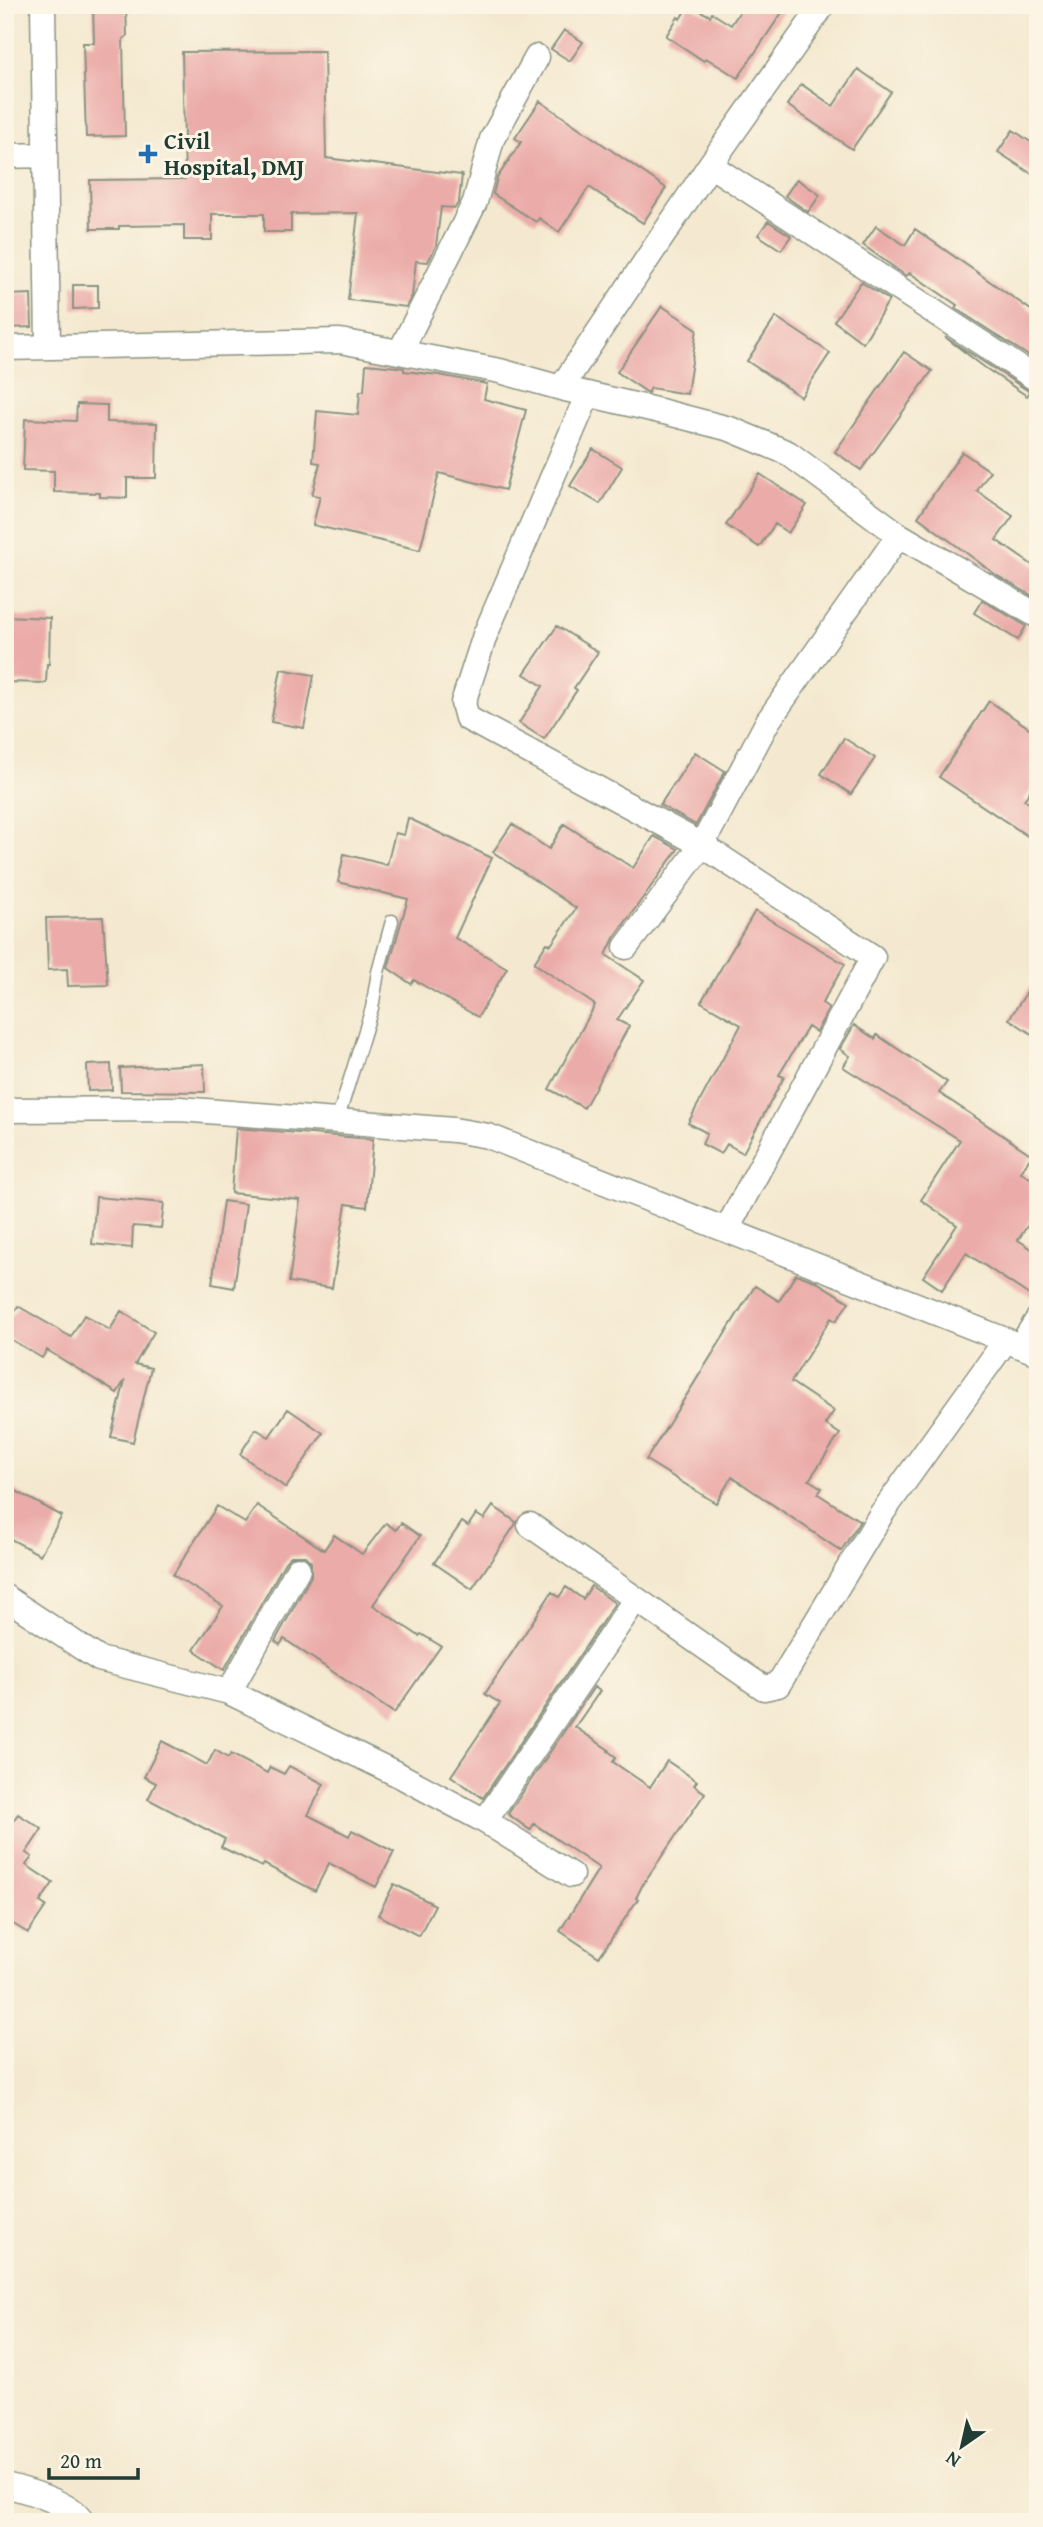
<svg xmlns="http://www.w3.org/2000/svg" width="1043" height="2527" viewBox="0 0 1043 2527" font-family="'Gentium Book Plus',serif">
<rect width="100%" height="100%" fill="#fcf5e5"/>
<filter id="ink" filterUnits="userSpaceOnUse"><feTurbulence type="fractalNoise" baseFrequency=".0143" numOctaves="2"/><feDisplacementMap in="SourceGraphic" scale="14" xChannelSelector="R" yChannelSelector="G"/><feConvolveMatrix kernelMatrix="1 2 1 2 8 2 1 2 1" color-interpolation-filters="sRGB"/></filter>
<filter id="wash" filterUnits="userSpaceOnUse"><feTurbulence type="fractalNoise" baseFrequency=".00686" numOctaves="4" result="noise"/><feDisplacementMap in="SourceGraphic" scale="28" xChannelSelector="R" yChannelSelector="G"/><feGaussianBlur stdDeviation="1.57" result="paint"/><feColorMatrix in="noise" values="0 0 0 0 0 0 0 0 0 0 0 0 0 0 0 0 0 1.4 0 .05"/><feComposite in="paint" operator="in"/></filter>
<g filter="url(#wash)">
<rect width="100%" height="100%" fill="#f4e9d0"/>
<g id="blocks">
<path fill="#ebaca9" d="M 126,5 L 127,36 L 123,39 L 125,136 L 86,137 L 83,43 L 94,43 L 93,6 Z
M 689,5 L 710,16 L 712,13 L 731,25 L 744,5 L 787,5 L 738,78 L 706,58 L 704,61 L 666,36 L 678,17 L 680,19 Z
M 564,30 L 583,42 L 570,61 L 551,49 Z
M 324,51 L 326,158 L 462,175 L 459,201 L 455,208 L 441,207 L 436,246 L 428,262 L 416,261 L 412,296 L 406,307 L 348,300 L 358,213 L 291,214 L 291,232 L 264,232 L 264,214 L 212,214 L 212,240 L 184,240 L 184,225 L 119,226 L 119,229 L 91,229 L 90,180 L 185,179 L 182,52 Z
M 858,69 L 891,92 L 852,149 L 787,105 L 801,84 L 833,106 Z
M 540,101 L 666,188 L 643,223 L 589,187 L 559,232 L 539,218 L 536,222 L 493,194 L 497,178 L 521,142 L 515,138 Z
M 1013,130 L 1038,147 L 1038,178 L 998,152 Z
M 797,179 L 820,195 L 808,212 L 785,196 Z
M 768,221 L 791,236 L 781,250 L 758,235 Z
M 876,226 L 905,245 L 915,229 L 1038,315 L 1038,362 L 955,308 L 957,305 L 910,273 L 906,276 L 863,245 Z
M 861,282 L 889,300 L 863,343 L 834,321 Z
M 73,285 L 98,285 L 98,308 L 73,309 Z
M 31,294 L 32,327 L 6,328 L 6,295 Z
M 662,306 L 697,329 L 687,394 L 651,388 L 648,393 L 617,372 Z
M 776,317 L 830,353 L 801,397 L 747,361 Z
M 945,337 L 1030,392 L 1027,396 L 984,367 Z
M 904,352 L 932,371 L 861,470 L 835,452 Z
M 366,364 L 397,367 L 404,368 L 404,371 L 439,375 L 487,384 L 484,399 L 526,410 L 505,490 L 439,473 L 420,550 L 313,525 L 320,496 L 312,495 L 320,463 L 313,462 L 317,411 L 358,415 L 360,391 L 364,391 Z
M 77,404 L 107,405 L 107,422 L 157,423 L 156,478 L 127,478 L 127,498 L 100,497 L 100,493 L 54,492 L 54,471 L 23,470 L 25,419 L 76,421 Z
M 593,449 L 622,467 L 600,504 L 570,486 Z
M 962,452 L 990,471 L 977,491 L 1013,516 L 996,540 L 1038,569 L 1038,599 L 996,575 L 918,517 Z
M 760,474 L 807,505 L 788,533 L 775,524 L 759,547 L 726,525 Z
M 982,600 L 1026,626 L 1018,640 L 974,613 Z
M 5,616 L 50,618 L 49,664 L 47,664 L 46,683 L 5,682 Z
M 557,626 L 598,652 L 574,688 L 577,690 L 544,739 L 519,723 L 543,686 L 524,674 Z
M 281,669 L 314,675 L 304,728 L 271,722 Z
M 989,701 L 1038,734 L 1038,780 L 1024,800 L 1038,808 L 1038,843 L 939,777 Z
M 844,738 L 875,758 L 851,794 L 821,774 Z
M 695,752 L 725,771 L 696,825 L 660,805 Z
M 408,818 L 492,858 L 455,938 L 507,968 L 478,1017 L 414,980 L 411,984 L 388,968 L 408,899 L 338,882 L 344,854 L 387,865 L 395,833 L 404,835 Z
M 512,824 L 549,849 L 564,824 L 633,868 L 654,836 L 678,849 L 614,938 L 606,955 L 644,980 L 617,1020 L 629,1026 L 584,1108 L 549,1089 L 595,1005 L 534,963 L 547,943 L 551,945 L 576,908 L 493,852 Z
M 755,911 L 845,964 L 822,1003 L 829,1008 L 816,1032 L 808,1027 L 779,1075 L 784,1077 L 743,1153 L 727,1144 L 721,1154 L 702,1144 L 707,1133 L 688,1123 L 741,1025 L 701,1002 Z
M 103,917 L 108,985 L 68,986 L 67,969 L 48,970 L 46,918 Z
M 1038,975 L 1038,1038 L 1009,1019 Z
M 854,1025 L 875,1039 L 877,1035 L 947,1082 L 939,1093 L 1032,1155 L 1021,1172 L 1038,1183 L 1038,1210 L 1018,1240 L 1038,1253 L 1038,1301 L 966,1253 L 942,1290 L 923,1277 L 957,1225 L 921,1200 L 960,1140 L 843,1067 L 850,1056 L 840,1049 Z
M 111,1064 L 112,1090 L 88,1091 L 87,1065 Z
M 204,1064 L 205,1092 L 121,1091 L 120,1068 Z
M 236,1128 L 373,1139 L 367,1207 L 346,1204 L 332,1288 L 289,1282 L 300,1200 L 231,1193 Z
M 96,1197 L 164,1203 L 161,1228 L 133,1226 L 132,1248 L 92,1244 Z
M 223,1201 L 246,1204 L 234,1288 L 212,1284 Z
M 796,1274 L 815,1281 L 849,1302 L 836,1321 L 831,1318 L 791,1382 L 834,1411 L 825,1424 L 840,1434 L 809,1480 L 822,1488 L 818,1494 L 860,1521 L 841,1551 L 732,1477 L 716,1503 L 646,1460 L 755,1286 L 779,1301 Z
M 18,1306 L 71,1337 L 84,1315 L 110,1330 L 121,1311 L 154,1332 L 135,1364 L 151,1368 L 133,1442 L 111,1437 L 125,1380 L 117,1393 L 47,1350 L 42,1358 L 5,1336 L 5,1326 Z
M 288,1409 L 323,1433 L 286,1488 L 240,1454 L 256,1429 L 269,1437 Z
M 5,1485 L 62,1516 L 40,1555 L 5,1536 Z
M 257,1505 L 324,1550 L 334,1535 L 362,1554 L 386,1523 L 396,1530 L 401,1523 L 420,1536 L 373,1605 L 419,1636 L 421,1634 L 441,1646 L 394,1713 L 284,1639 L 280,1645 L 275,1641 L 311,1576 L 311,1562 L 305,1556 L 291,1556 L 285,1562 L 224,1670 L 194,1650 L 223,1606 L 173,1575 L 217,1506 L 245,1523 Z
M 493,1506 L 516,1522 L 515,1525 L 472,1589 L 434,1563 L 462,1522 L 468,1526 L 476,1514 L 484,1519 Z
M 591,1586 L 615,1603 L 483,1798 L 451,1776 L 500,1703 L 485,1694 L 552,1592 L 559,1597 L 566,1587 L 583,1599 Z
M 594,1687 L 600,1691 L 575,1727 L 609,1750 L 608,1751 L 616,1757 L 613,1762 L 650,1787 L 667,1761 L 697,1781 L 694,1785 L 705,1793 L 643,1884 L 636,1898 L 638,1899 L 599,1957 L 560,1931 L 599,1868 L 534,1824 L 530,1830 L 508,1814 Z
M 162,1741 L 207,1765 L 215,1750 L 228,1758 L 231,1754 L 267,1773 L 270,1767 L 284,1774 L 289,1766 L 324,1784 L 308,1815 L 349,1836 L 352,1830 L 394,1852 L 376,1887 L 329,1863 L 315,1891 L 264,1864 L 262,1867 L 221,1847 L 225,1839 L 148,1799 L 156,1783 L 144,1777 Z
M 18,1814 L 42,1829 L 26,1853 L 32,1857 L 26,1865 L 53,1883 L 40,1902 L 46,1906 L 28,1933 L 5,1919 L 5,1832 Z
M 394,1884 L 435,1905 L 419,1936 L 378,1915 Z"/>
</g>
</g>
<g filter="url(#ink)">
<use href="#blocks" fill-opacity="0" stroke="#8a9382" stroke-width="2"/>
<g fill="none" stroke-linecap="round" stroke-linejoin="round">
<defs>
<path id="service" d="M 337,1121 L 372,1008 L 378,972 L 392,921"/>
<path id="minor" d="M 43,5 L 48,346
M 5,156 L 45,155
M 710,165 L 1038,380
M 5,348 L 340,341 L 500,371 L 561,388 L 664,412 L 730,429 L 788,453 L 899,535 L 1038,616
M 400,352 L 475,202 L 492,139 L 537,57
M 561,388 L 710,165 L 823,5
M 588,394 L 485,635 L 463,703 L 467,718 L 702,845 L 873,957 L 727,1229
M 626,947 L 702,845 L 768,721 L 899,535
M 5,1110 L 180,1109 L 454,1130 L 488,1136 L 1038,1353
M 1021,1345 L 1038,1319
M 530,1525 L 749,1678 L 764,1688 L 778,1685 L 882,1513 L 1006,1340
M 5,1597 L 99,1659 L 229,1692 L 399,1775 L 485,1821 L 571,1875
M 229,1692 L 298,1569
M 485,1821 L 635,1600
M 5,2485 C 25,2490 73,2503 82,2522"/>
</defs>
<use href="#service" stroke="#8a9382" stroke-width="15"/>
<use href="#minor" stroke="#8a9382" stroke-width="27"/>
<use href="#service" stroke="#fff" stroke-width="12"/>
<use href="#minor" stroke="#fff" stroke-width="24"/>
</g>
</g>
<path fill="#1f6fb2" stroke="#fcf5e5" stroke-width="2.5" d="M144.5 143.5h7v7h7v7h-7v7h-7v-7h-7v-7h7z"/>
<g text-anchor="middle" stroke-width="6" stroke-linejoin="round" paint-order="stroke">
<g font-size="23" font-weight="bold" fill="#1f3d34" stroke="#fcf5e5" text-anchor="start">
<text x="164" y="149">Civil<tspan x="164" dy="26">Hospital, DMJ</tspan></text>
</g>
</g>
<rect width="1043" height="2527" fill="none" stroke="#fcf5e5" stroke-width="28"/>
<g transform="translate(962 2446) rotate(214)" stroke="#fcf5e5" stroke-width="5" paint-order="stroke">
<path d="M0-5L12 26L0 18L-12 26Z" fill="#1f3d34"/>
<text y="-10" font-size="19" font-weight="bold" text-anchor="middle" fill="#1f3d34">N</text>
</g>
<path d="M49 2468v10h89v-10" fill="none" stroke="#1f3d34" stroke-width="3.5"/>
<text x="60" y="2468" font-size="21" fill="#1f3d34" stroke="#fcf5e5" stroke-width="5" paint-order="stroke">20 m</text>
</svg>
